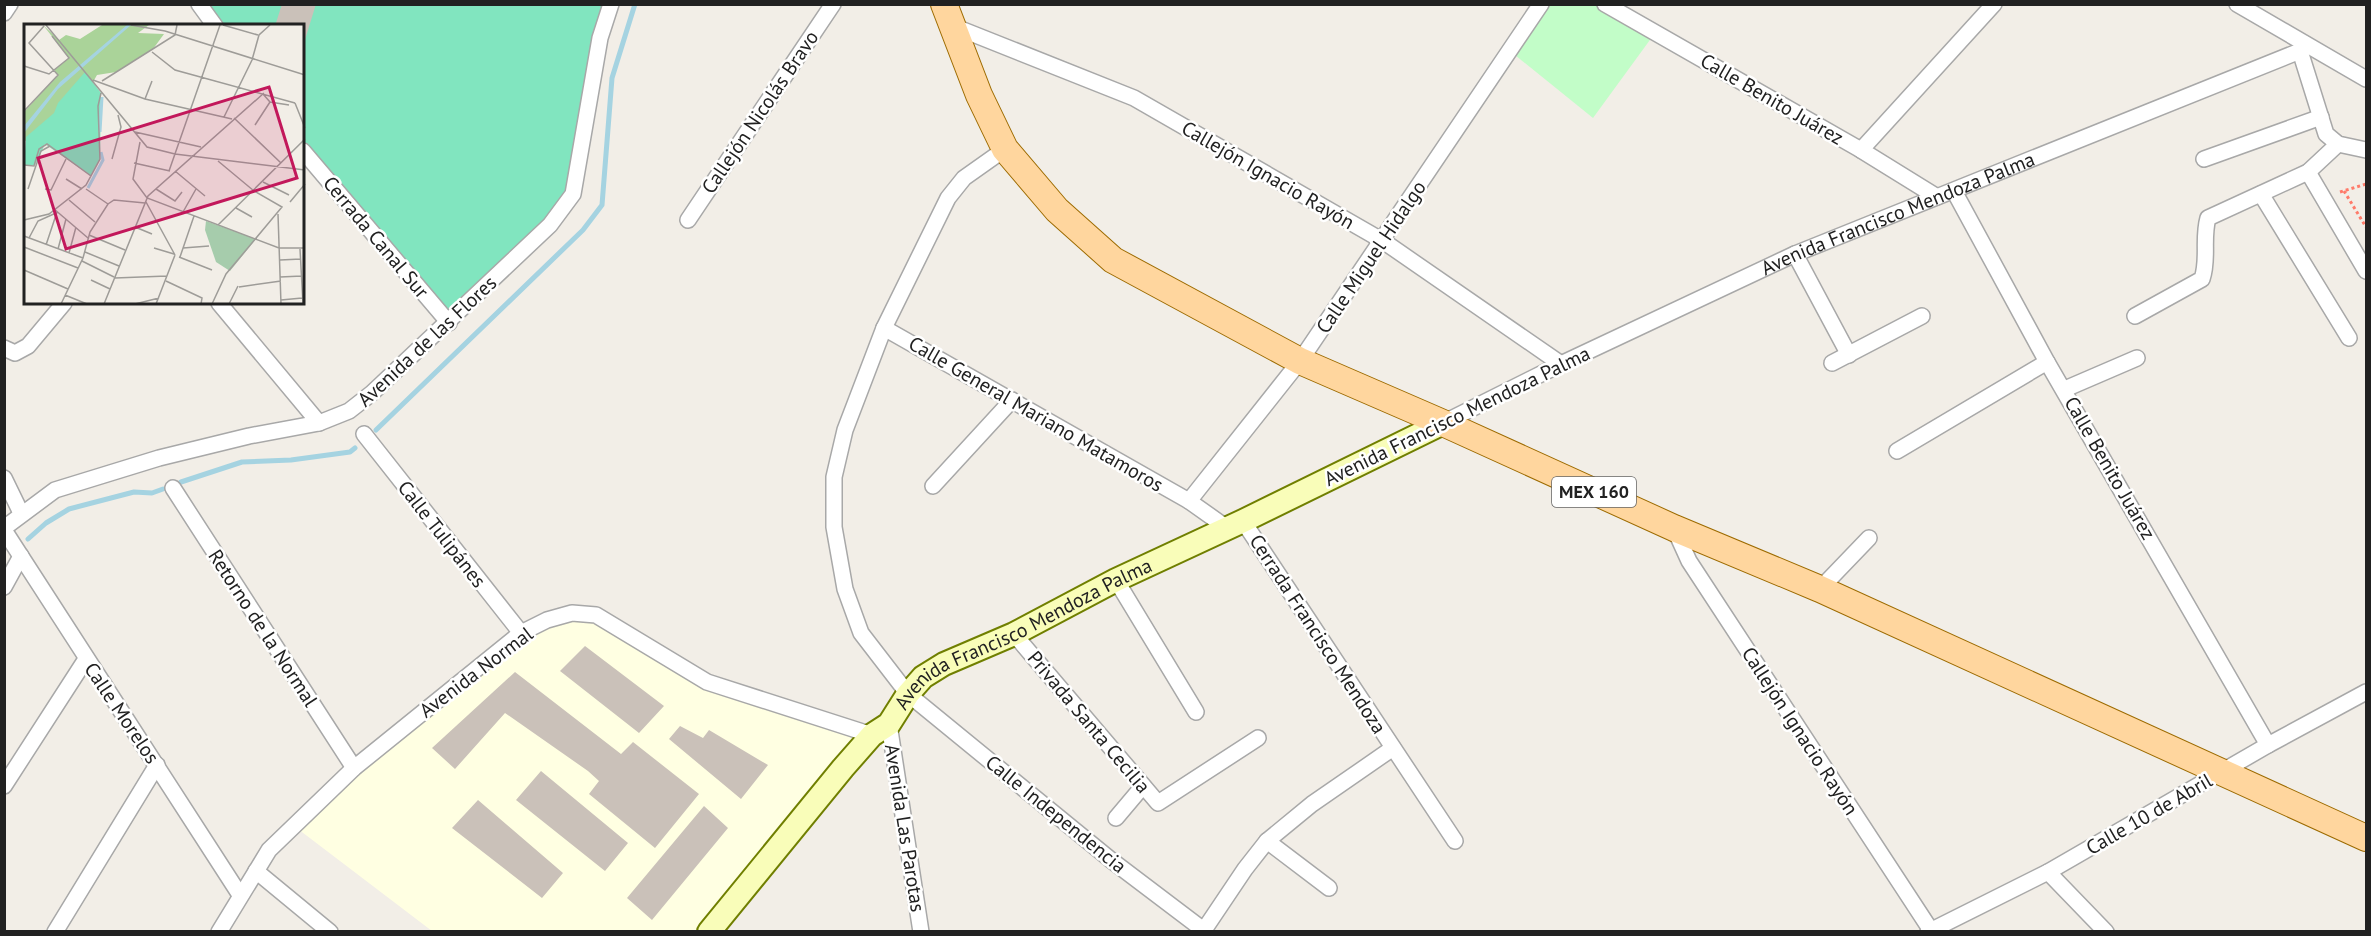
<svg xmlns="http://www.w3.org/2000/svg" width="2371" height="936" viewBox="0 0 2371 936" font-family="'PT Sans',sans-serif">
<rect width="100%" height="100%" fill="#f2eee7"/>
<path fill="#ffffe2" d="M 596,615 L 707,682 L 872,735 L 709,931 L 432,931 L 294,826 L 547,620 Z"/>
<path fill="#c2fdc8" d="M 1541,5 L 1605,5 L 1655,33 L 1593,118 L 1510,51 Z"/>
<path fill="#81e5bf" d="M 199,5 L 611,5 L 573,194 L 449,323 L 303,151 L 303,26 L 215,25 Z"/>
<g fill="none" stroke-linecap="round" stroke-linejoin="round">
<path stroke="#a5d3e1" stroke-width="5" d="M 376,430 L 583,230 L 602,205 L 612,78 L 635,4
M 181,482 L 242,462 L 291,460 L 350,452 L 355,448
M 28,539 L 46,523 L 69,509 L 134,492 L 152,493 L 163,489"/>
</g>
<path fill="#cac1b9" d="M 282,4 L 316,4 L 304,43 L 303,26 L 275,26 Z
M 585,646 L 664,706 L 639,733 L 560,671 Z
M 515,672 L 621,754 L 633,742 L 699,794 L 655,848 L 589,794 L 599,781 L 588,771 L 505,713 L 455,769 L 432,748 Z
M 680,726 L 703,738 L 709,730 L 768,765 L 741,799 L 669,739 Z
M 541,771 L 628,843 L 605,871 L 516,800 Z
M 478,800 L 563,873 L 542,898 L 452,828 Z
M 704,806 L 728,828 L 652,920 L 627,898 Z"/>
<g fill="none" stroke-linecap="round" stroke-linejoin="round">
<defs>
<g id="street">
<path d="M 199,4 L 215,26"/>
<path d="M 1605,4 L 1861,150 L 1937,197"/>
<path d="M 2237,4 L 2366,79"/>
<path d="M 4,13 L 10,4"/>
<path d="M 953,26 L 1134,98 L 1383,241 L 1561,364"/>
<path d="M 2300,51 L 2326,134 L 2338,144 L 2366,150"/>
<path d="M 1005,149 L 964,178 L 948,198 L 884,328 L 845,430 L 834,477 L 834,527 L 845,589 L 861,633 L 908,694 L 1111,860 L 1206,932"/>
<path d="M 1861,150 L 1994,4"/>
<path d="M 303,151 L 449,323"/>
<path d="M 2204,159 L 2321,117"/>
<path d="M 2308,172 L 2366,271"/>
<path d="M 1954,191 L 2047,362 L 2268,745"/>
<path d="M 2261,194 L 2349,338"/>
<path d="M 688,220 L 833,4"/>
<path d="M 1795,254 L 1849,355"/>
<path d="M 219,303 L 319,423"/>
<path d="M 2135,316 L 2202,279 C 2209,259 2202,239 2208,218 L 2308,172 L 2338,144"/>
<path d="M 884,328 L 1189,501 L 1227,528"/>
<path d="M 4,348 L 15,353 L 28,346 L 64,303"/>
<path d="M 1832,363 L 1922,316"/>
<path d="M 2065,389 L 2137,358"/>
<path id="s1" d="M 1443,423 L 1561,364 L 1795,254 L 2300,51 L 2305,44"/>
<path d="M 364,434 L 521,633"/>
<path d="M 1897,451 L 2047,362"/>
<path d="M 4,478 L 21,513"/>
<path d="M 933,486 L 1012,400"/>
<path d="M 173,488 L 354,768"/>
<path d="M 1189,501 L 1300,361 L 1541,4"/>
<path d="M 1243,521 L 1455,841"/>
<path d="M 4,528 L 55,490 L 159,458 L 249,436 L 319,423 L 349,411 L 372,393 L 550,225 L 573,194 L 600,38 L 611,4"/>
<path d="M 1674,528 L 1689,561 L 1932,932"/>
<path d="M 4,530 L 240,895"/>
<path d="M 1116,580 L 1196,712"/>
<path d="M 4,587 L 21,556"/>
<path d="M 1820,589 L 1869,538"/>
<path d="M 1014,634 L 1158,803 L 1258,738"/>
<path d="M 889,724 L 921,932"/>
<path d="M 4,786 L 86,659"/>
<path d="M 1116,818 L 1143,786"/>
<path d="M 1267,841 L 1329,888"/>
<path d="M 256,871 L 330,932"/>
<path d="M 2048,872 L 2106,932"/>
<path d="M 1204,930 L 1245,869 L 1267,841 L 1312,804 L 1393,748"/>
<path d="M 55,932 L 157,765"/>
<path d="M 219,932 L 269,850 L 354,768 L 521,633 L 547,620 L 572,613 L 596,615 L 707,682 L 872,735"/>
<path d="M 1928,932 L 2048,872 L 2268,745 L 2366,692"/>
</g>
<g id="secondary">
<path id="s2" d="M 709,932 L 843,768 L 872,735 L 889,724 L 908,694 L 923,677 L 944,664 L 1014,634 L 1116,580 L 1243,521 L 1443,423"/>
</g>
<path id="primary" d="M 944,4 L 979,95 L 1005,149 L 1057,210 L 1113,260 L 1300,361 L 1443,423 L 1674,528 L 1820,589 L 2366,838"/>
</defs>
<use href="#street" stroke="#a8a8a8" stroke-width="18"/>
<use href="#secondary" stroke="#707f00" stroke-width="26"/>
<use href="#primary" stroke="#9d6b00" stroke-width="28"/>
<path stroke="#ff7b6a" stroke-width="3" stroke-dasharray="3 3" stroke-linecap="butt" d="M 2344,191 L 2366,227
M 2340,192 L 2366,184"/>
<use href="#street" stroke="#fff" stroke-width="15"/>
<use href="#secondary" stroke="#f9fdb9" stroke-width="22"/>
<use href="#primary" stroke="#ffd69e" stroke-width="26"/>
</g>
<g text-anchor="middle" stroke-width="5" stroke-linejoin="round" paint-order="stroke">
<rect fill="#fff" stroke="#646464" stroke-width="1.5" x="1552" y="477" width="84" height="30" rx="4.5"/>
<g font-size="18" font-weight="bold" fill="#212121">
<text x="1594" y="498">MEX 160</text>
</g>
<g font-size="20" fill="#212121" stroke="#fff">
<text transform="translate(1772 99) rotate(30)" y="7">Calle Benito Juárez</text>
<text transform="translate(760 112) rotate(-56)" y="7">Callejón Nicolás Bravo</text>
<text transform="translate(1268 175) rotate(30)" y="7">Callejón Ignacio Rayón</text>
<text dy="7" stroke="none"><textPath href="#s1" startOffset="501">Avenida Francisco Mendoza Palma</textPath></text>
<text transform="translate(376 237) rotate(50)" y="7">Cerrada Canal Sur</text>
<text transform="translate(1371 257) rotate(-56)" y="7">Calle Miguel Hidalgo</text>
<text transform="translate(427 341) rotate(-43)" y="7">Avenida de las Flores</text>
<text transform="translate(1036 414) rotate(30)" y="7">Calle General Mariano Matamoros</text>
<text transform="translate(1457 416) rotate(-26)" y="7">Avenida Francisco Mendoza Palma</text>
<text transform="translate(2110 468) rotate(60)" y="7">Calle Benito Juárez</text>
<text transform="translate(442 534) rotate(52)" y="7">Calle Tulipánes</text>
<text transform="translate(263 628) rotate(57)" y="7">Retorno de la Normal</text>
<text transform="translate(1318 634) rotate(57)" y="7">Cerrada Francisco Mendoza</text>
<text dy="7" stroke="none"><textPath href="#s2" startOffset="442">Avenida Francisco Mendoza Palma</textPath></text>
<text transform="translate(476 672) rotate(-37)" y="7">Avenida Normal</text>
<text transform="translate(122 713) rotate(56)" y="7">Calle Morelos</text>
<text transform="translate(1089 722) rotate(50)" y="7">Privada Santa Cecilia</text>
<text transform="translate(1800 731) rotate(57)" y="7">Callejón Ignacio Rayón</text>
<text transform="translate(1056 814) rotate(39)" y="7">Calle Independencia</text>
<text transform="translate(2149 814) rotate(-30)" y="7">Calle 10 de Abril</text>
<text transform="translate(905 828) rotate(81)" y="7">Avenida Las Parotas</text>
</g>
</g>
<g transform="translate(24 24)">
<rect width="280" height="280" fill="#f2eee7"/>
<path d="M 19,1 L 35,16 L 42,11 L 56,15 L 78,1 L 125,1 L 114,9 L 140,10 L 129,25 L 92,48 L 73,51 L 65,65 L 0,118 L 0,88 L 34,51 L 30,46 L 45,34 Z" fill="#aad399"/>
<path d="M 182,197 L 232,215 L 206,247 L 192,238 L 181,206 Z" fill="#a6ccac"/>
<path d="M 61,48 L 77,69 L 76,135 L 67,152 L 21,120 L 11,141 L 0,141 L 2,113 L 30,89 L 34,79 Z" fill="#81e5bf"/>
<path d="M 103,1 L 107,1 L 34,65 L 0,109 L 0,102 L 36,58 Z" fill="#a5d3e1"/>
<path fill="none" stroke="#a5d3e1" stroke-width="3" d="M 76,108 L 78,73M 64,164 L 79,136 L 77,128"/>
<path fill="none" stroke="#9e9c98" stroke-width="1.5" d="M 22,1 L 123,123 L 151,130 L 281,146M 107,1 L 141,7 L 281,51M 199,1 L 234,11M 128,28 L 151,46 L 271,79M 0,42 L 25,50 L 45,34 L 28,12M 69,56 L 121,75 L 208,95M 78,57 L 151,11 L 153,1M 239,70 L 246,78 L 265,81M 121,75 L 128,57M 271,79 L 281,104M 0,87 L 34,51 L 5,19 L 20,2M 200,93 L 228,36 L 235,11 L 246,1M 210,94 L 257,139M 231,101 L 246,78M 111,108 L 177,123M 116,118 L 109,155 L 123,174 L 255,224 L 281,224M 88,135 L 97,103 L 94,91M 110,139 L 146,147M 0,141 L 10,142 L 15,125 L 23,120 L 67,152M 145,147 L 196,1M 151,147 L 181,172M 42,155 L 58,165M 239,158 L 265,171M 4,165 L 17,127 L 26,122M 21,165 L 27,166 L 42,135M 62,165 L 84,180M 132,165 L 151,177 L 158,168M 45,176 L 71,198M 122,178 L 151,231M 266,178 L 281,160M 212,184 L 228,193M 30,185 L 64,214M 159,188 L 172,165M 254,190 L 257,280M 0,196 L 25,190 L 62,161 L 76,135 L 74,82 L 77,69M 194,201 L 281,115M 111,203 L 128,210M 65,211 L 101,226M 0,212 L 59,234M 5,214 L 14,197 L 32,189M 22,221 L 33,188M 0,223 L 54,244M 130,224 L 150,230M 159,224 L 185,222M 34,225 L 42,195M 276,225 L 279,280M 61,228 L 95,242M 45,229 L 52,203M 155,233 L 188,246M 156,233 L 170,192M 256,236 L 277,235M 58,237 L 90,253M 0,246 L 44,265M 256,253 L 278,252M 91,254 L 143,252M 67,256 L 86,265M 142,257 L 178,274 L 177,280M 215,263 L 257,257M 41,271 L 63,280M 257,276 L 278,274M 37,280 L 59,234 L 66,208 L 84,180 L 90,176 L 121,179M 80,280 L 124,172 L 240,69M 111,280 L 135,274M 132,280 L 151,231M 188,280 L 202,250 L 258,183 L 230,167 L 194,137M 205,280 L 214,262"/>
<path fill="#c2185b" fill-opacity="0.15" stroke="#c2185b" stroke-width="3" d="M 245,63 L 273,154 L 42,225 L 14,134 Z"/>
<rect width="280" height="280" fill="none" stroke="#212121" stroke-width="3"/>
</g>
<rect width="2371" height="936" fill="none" stroke="#212121" stroke-width="12"/>
</svg>
